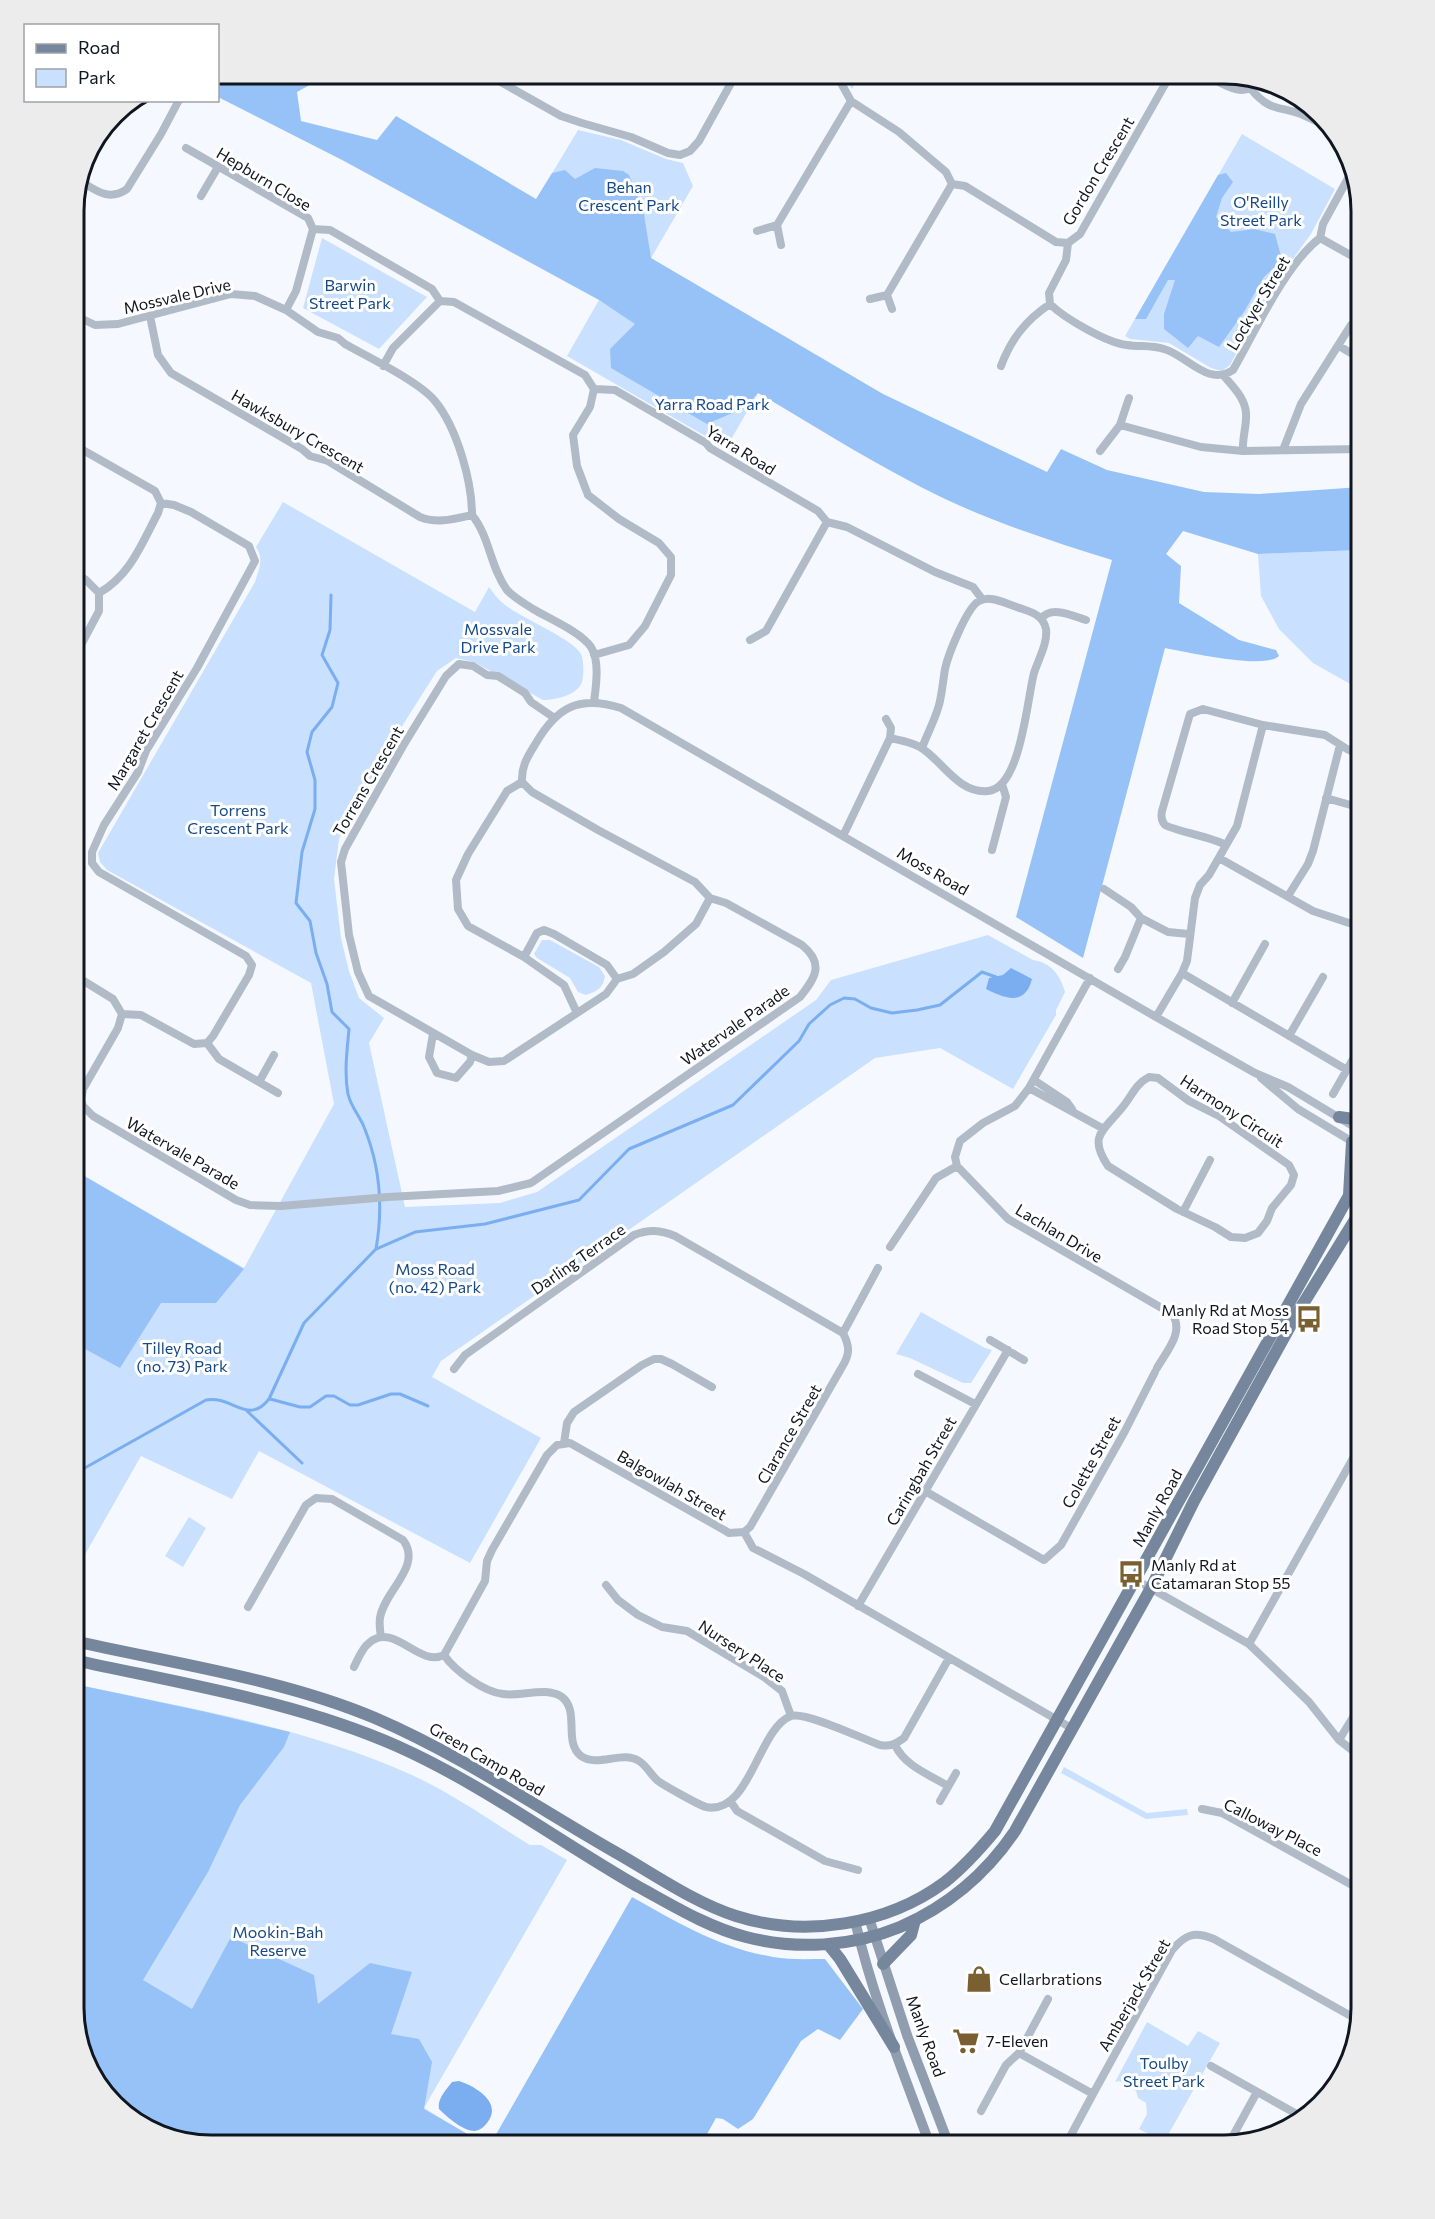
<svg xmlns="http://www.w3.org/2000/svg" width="1435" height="2219" viewBox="0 0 1435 2219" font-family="Commissioner,sans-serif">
<rect width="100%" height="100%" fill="#f5f9ff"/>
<path fill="#c9e0ff" d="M 843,74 L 860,74 L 852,89 Z
M 578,130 L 621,140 L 666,159 L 683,163 L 693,186 L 647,265 L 536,200 Z
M 1242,134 L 1335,189 L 1311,234 L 1273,286 L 1230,365 L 1222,371 L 1211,368 L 1169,343 L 1130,339 L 1125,336 Z
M 322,238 L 427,297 L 379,349 L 303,308 Z
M 599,300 L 758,393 L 726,448 L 567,356 Z
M 283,502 L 475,612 L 489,587 C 493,592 498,600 504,604 C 520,618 572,638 581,654 C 584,661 584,674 582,682 C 578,695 555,700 543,700 L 474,662 L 456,658 L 437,671 L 392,742 L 339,839 L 334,879 L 341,938 L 349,971 L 359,998 L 384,1018 L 369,1043 L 405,1207 L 500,1203 L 537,1192 L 816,1000 L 831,980 L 988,935 L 1033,960 C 1052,963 1060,975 1065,992 L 1056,1010 L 1056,1015 L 1013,1089 L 940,1048 L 875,1058 L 441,1361 L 432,1377 L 541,1438 L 470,1563 L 259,1451 L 232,1499 L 141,1456 L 74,1574 L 74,1170 L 244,1268 L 334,1104 L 311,983 L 107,870 L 100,862 L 98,853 L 255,582 C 259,569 264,559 256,547 Z
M 1361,550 L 1361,690 L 1313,663 L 1279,629 L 1261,596 L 1258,554 Z
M 74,853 L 83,858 L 86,869 L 74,873 Z
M 542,940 L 550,940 L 599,967 L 605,976 C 603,989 597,991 586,995 L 578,992 L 570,978 L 537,958 L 534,954 Z
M 921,1312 L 985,1348 L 992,1350 L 971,1383 L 963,1383 L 910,1358 L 896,1354 Z
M 189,1517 L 206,1528 L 183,1567 L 165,1556 Z
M 74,1684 C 188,1708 305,1727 412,1775 C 453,1794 491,1821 530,1845 L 541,1845 L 567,1860 L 424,2108 L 486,2145 L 202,2145 L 135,2123 L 88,2069 L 74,2008 Z
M 1064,1767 L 1147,1813 L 1187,1809 L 1188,1815 L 1146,1819 L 1061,1773 Z
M 1147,2022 L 1188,2046 L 1198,2031 L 1220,2043 L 1164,2142 L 1139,2129 L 1147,2114 L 1146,2103 L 1138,2098 L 1136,2091 L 1119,2081 L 1115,2082 Z"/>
<path fill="#97c2f8" d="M 218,74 L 319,74 L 324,77 L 297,92 L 301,121 L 377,140 L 396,116 L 536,199 L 552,173 L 565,170 L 575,179 L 595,168 L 623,171 L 629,175 L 643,208 L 651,258 L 883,394 L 1047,472 L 1061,449 L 1107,470 L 1204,492 L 1259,494 L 1361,487 L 1361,550 L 1258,554 L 1183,531 L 1166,554 L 1181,566 L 1179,603 L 1239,640 L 1276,650 L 1279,656 C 1265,670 1186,652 1165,648 L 1083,958 L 1016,917 L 1112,560 C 1055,542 998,524 945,499 C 880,468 819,429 758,393 L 746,407 L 707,424 L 611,368 L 610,349 L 635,324 L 599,300 L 344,161 L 218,97 Z
M 1226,173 L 1233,182 L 1222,198 L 1216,217 L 1231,232 L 1254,229 L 1275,234 L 1282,260 L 1264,277 L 1244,312 L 1219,347 L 1198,336 L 1188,348 L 1164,329 L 1164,314 L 1175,280 L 1168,280 L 1146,319 L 1135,319 L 1218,175 Z
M 74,1170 L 244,1269 L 216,1303 L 161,1303 L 120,1368 L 74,1343 Z
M 74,1684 L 206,1712 L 290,1732 L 284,1747 L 240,1805 L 208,1872 L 143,1980 L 192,2009 L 231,1937 L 314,1975 L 318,2004 L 370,1963 L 412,1972 L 391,2034 L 419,2039 L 432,2062 L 424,2109 L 486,2145 L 202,2145 L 135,2123 L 88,2069 L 74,2008 Z
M 632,1897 C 678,1923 720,1948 773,1957 C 790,1960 808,1959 825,1959 L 863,2009 L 840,2040 L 818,2029 L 801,2041 L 753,2119 L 738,2129 L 723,2119 L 716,2118 L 701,2145 L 490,2145 Z"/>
<path fill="#7aaef1" d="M 1011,968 L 1032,979 C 1025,1007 1004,998 986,989 L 989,978 L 1003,975 Z
M 459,2081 C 477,2087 503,2103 487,2123 C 484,2127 480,2130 475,2131 C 463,2131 447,2117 439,2109 C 437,2099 446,2090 452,2082 Z"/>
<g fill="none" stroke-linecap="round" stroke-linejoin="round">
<path stroke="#7aaef1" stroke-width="3" d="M 331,595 L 330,630 L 322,655 L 338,683 L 332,707 L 312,732 L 307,752 L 315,780 L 315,809 L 302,852 L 296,903 L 310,921 L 316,953 L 327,984 L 332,1012 L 349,1029 C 347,1051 344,1073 348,1094 C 351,1107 359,1115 364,1127 C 380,1166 383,1209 376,1249
M 270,1399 L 300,1407 L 310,1407 L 326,1396 L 334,1396 L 350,1405 L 358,1405 L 391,1394 L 400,1394 L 428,1406
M 247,1411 L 302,1463
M 74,1474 L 206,1400 C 232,1395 248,1426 269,1399 L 304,1323 L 376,1249 L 415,1232 L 485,1224 L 579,1200 L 629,1149 L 733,1105 L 799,1041 L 809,1024 L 830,1005 L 844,998 L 855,999 L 871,1008 L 892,1013 L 917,1010 L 940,1005 L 982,972 L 996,977"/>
<path stroke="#b1bbc7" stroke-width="8" d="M 493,74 L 499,81 L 561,116 L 582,123 L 631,137 L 668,153 L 680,155 L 690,151 L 699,141 L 736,74
M 836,74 L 851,101 L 899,132 L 946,172 L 952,184 L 965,186 L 1056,242 L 1068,243 L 1080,234 L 1168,79 L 1173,74
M 1204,74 C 1222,83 1242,100 1259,82
M 1251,89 C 1269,111 1278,106 1301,114 C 1310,118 1319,122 1327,127
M 186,148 L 308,218 L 313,229 L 296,291 L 286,310
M 79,180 C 95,190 109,202 127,189 L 161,134 L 179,100
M 201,196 L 218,167
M 777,225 L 851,101
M 313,229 L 330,230 L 432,289 L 440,301
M 757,231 L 777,225 L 781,245
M 1320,238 L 1361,261
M 1068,243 L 1066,260 L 1049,293 L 1050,304 C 1064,318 1107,343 1127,345 C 1139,347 1152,345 1164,349 C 1188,356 1208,387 1233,370 C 1256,330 1285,265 1320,238 L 1323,224 L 1352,171
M 887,295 L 952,184
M 870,299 L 887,295 L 892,309
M 74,315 L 95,325 L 118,324 L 231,294 L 255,296 L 286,310 L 318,332 L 338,338 L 345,344 C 368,357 420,382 435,401 C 457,428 472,481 472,515 C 490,537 490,567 507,590 C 514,598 524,603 533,609 C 548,618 581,632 591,647 C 600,661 596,686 594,702
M 150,316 L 158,355 L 171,373 L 302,449 L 310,456 L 328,461 L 420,517 C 437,524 454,519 472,515
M 1339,346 L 1361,359
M 383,366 L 393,348 L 440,301 L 454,302 L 585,375 L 594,389 L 615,390 L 706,443 L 710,448 L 818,511 L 827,522 L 847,527 L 935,572 L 973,587 L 982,599
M 1001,366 C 1011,339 1026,320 1050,304
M 1224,376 C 1233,387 1245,398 1246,413 C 1247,425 1242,438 1243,451
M 594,389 L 590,407 L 573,435 L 577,466 L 588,495 L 619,519 L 659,543 L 671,557 L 671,575 L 645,626 L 629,645 L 594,655
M 1120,425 L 1201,447 L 1243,451 L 1361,449
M 1283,450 L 1301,404 L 1351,325
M 1100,451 L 1120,425 L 1129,398
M 161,503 L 174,505 L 191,512 L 249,546 L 255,561 L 197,668 L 146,751 L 138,772 L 104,825 L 92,852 L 92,863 L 99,872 L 246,956 L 252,965 L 249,975 L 213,1036 L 207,1043 L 219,1059 L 278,1093
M 74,573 L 86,580 L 99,593 C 130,576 142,543 158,513 L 161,503 L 155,491 L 74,445
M 1041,619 C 1051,605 1073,616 1086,620
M 750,640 L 766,631 L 827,522
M 74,658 L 99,611 L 99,593
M 553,717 L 531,702 L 525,693 L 498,676 L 487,675 L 473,666 L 459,664 L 446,676 L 403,746 L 345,849 L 341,862 L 349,935 L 358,972 L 369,996 L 472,1055 L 489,1062 L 504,1061 L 606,994 L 617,979 L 633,974 L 664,952 L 696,924 L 710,898
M 890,738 C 900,740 911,742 920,747 C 942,760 958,794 988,791 C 1021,788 1027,699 1034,673 C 1038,660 1048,643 1046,629 C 1043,613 1027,611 1014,606 C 1004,603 990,595 979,601 C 967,607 948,655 945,669 C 943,681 942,694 939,705 C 935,720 927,734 922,748
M 522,782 L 507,791 L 468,854 L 456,880 L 458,909 L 468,926 L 524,957 L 564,985 L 577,1013
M 1326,798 L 1361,808
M 843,836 L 890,738 L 891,728 L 886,719
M 1226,845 C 1214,838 1169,829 1165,825 C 1161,821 1161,816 1162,811 L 1190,714 L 1203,709 L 1263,725 L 1325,735 L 1347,749 L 1361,755
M 992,850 L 1006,797 L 1002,784
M 1219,858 L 1313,911 L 1361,927
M 1104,889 L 1131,907 L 1141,918 L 1168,932 L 1189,934
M 1288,896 L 1308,864 L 1313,851 L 1340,745
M 524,957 L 537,933 L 544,930 L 554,934 L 607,965 L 617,979
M 1118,969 L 1125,957 L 1141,918
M 1182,973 L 1347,1070
M 74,975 L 113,999 L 122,1014 L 118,1028 L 83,1089 L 81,1100
M 1090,978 L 1029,1088 L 1015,1106 L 983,1123 L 960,1141 L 955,1157 L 957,1166 L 1008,1219 L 1172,1314 C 1185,1332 1166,1352 1157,1368
M 1232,1003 L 1265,944
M 122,1014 L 141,1015 L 194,1044 L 207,1043
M 1156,1017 L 1182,973 L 1187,961 L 1195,898 L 1200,885 L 1209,875 L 1237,826 L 1263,725
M 433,1034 L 429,1057 L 437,1073 L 456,1078 L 470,1062 L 472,1055
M 1289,1036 L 1323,977
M 1149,1077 L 1158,1078 L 1189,1101 L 1219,1116 L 1289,1165 L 1294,1175 L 1291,1185 L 1272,1208 L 1267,1221 L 1258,1233 L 1245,1238 L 1231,1237 L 1215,1227 L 1177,1209 L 1108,1166 C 1088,1136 1103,1131 1121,1109 C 1131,1098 1135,1084 1149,1077 Z
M 1261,1078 L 1298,1109 L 1361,1147
M 1034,1080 L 1067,1102 L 1072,1109
M 259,1082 L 274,1055
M 1029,1088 L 1102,1128
M 1333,1094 L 1361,1045
M 74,1099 L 81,1100 L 83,1106 L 93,1116 L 236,1200 L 250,1205 L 281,1206 L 388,1197 L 498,1191 L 531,1183 L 800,997 C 815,978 825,964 802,945 L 726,903 L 710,898 L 695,882 L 598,830 L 532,792 L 522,782 C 521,766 528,756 536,743 C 557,707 579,695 621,708 L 1156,1017 L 1255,1073 L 1288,1087 L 1361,1131
M 1183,1212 L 1210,1160
M 890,1247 L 936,1178 L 957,1166
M 843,1333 L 878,1268
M 990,1340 L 1024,1360
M 454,1369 L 465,1355 L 634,1235 C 649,1229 660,1230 675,1236 L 843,1333 C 850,1347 850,1354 842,1367 L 750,1527 L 744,1532
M 918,1374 L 975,1404
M 564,1443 L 567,1423 L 574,1412 L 642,1365 L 654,1359 L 661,1359 L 672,1364 L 712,1387
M 925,1491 L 1044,1560 L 1061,1545 L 1125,1431 L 1155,1372
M 1136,1580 L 1249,1644 L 1309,1702 L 1339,1740 L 1361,1757
M 606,1585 L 618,1600 L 638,1615 L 662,1627 L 687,1631 L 764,1677 L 782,1691 L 791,1716
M 858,1606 L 1008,1350
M 248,1607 L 306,1505 L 316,1498 L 332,1499 L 403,1540 C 423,1566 384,1591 380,1618 C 379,1624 380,1631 381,1637
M 1249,1644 L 1361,1444
M 444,1655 C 455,1671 484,1692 503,1694 C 521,1697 546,1686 562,1697 C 580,1711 563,1742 581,1756 C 598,1768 622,1750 639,1761 C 647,1766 651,1775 658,1781 C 665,1786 699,1805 706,1807 C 750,1816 758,1728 791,1716 C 805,1711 863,1739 880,1745 C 891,1747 895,1744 904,1738 L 949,1658
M 354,1667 C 358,1659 362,1648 369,1643 C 394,1621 419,1668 444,1655 L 485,1581 L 487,1561 L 492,1550 L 547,1455 L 557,1445 L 570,1443 L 724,1530 L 729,1533 L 744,1532 L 753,1548 L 804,1574 L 1073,1729
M 1339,1740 L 1361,1704
M 895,1745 C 905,1766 928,1774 948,1786
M 940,1801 L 956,1773
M 731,1802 L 737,1811 L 825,1861 L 858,1870
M 1202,1809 L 1222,1813 L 1361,1890
M 1019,2053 L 1093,2094
M 1211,2066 L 1302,2117
M 981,2111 L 1006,2065 L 1019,2053 L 1048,1999
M 851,2145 L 853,2142
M 1069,2145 L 1071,2135 L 1093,2094 L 1172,1950 C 1186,1934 1194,1931 1214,1939 L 1358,2020
M 1228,2145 L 1257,2092"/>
<path stroke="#8f9daf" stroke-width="10" d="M 869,1918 L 907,2035 L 949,2145
M 855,1921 C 873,1998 903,2072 930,2145"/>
<path stroke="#76879d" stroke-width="12" d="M 1339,1117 L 1361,1120
M 1349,1195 L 1352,1142
M 74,1641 C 171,1663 283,1679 375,1718 C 459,1754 535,1806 615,1852 C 654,1874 693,1902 736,1916 C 805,1938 887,1925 945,1882 C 964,1867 980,1849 995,1831 L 1361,1174
M 74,1660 C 182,1684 295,1701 397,1746 C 482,1784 557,1840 637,1886 C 672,1905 707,1927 746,1937 C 796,1950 852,1947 900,1927 C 948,1906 986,1874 1015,1831 L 1151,1588 L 1194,1501 L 1298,1312 L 1361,1210
M 828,1944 L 840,1959 L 894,2047
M 883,1964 L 911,1935 L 915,1920"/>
</g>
<defs>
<symbol id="bus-bare" viewBox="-9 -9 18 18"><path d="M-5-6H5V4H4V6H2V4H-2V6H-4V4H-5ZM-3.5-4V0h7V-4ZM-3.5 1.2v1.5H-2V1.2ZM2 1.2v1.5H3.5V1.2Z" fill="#7a5f31" stroke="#fff" stroke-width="2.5" paint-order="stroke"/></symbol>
<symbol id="shop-bare" viewBox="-9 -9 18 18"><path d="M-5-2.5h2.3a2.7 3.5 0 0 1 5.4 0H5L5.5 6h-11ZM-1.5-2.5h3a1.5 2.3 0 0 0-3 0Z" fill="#7a5f31" stroke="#fff" stroke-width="2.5" paint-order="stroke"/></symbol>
<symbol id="supermarket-bare" viewBox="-9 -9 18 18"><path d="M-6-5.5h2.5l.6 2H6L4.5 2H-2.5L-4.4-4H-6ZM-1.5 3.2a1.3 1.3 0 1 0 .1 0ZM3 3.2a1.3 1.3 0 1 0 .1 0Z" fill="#7a5f31" stroke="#fff" stroke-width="2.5" paint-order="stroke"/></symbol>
</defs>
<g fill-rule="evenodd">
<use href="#bus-bare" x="1290" y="1300" width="38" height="38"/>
<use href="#bus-bare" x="1112" y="1555" width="38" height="38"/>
<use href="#shop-bare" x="960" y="1960" width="38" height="38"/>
<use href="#supermarket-bare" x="947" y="2022" width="38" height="38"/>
</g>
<g text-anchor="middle" stroke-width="6" stroke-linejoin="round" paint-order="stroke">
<g font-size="16" fill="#0f1620" stroke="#fff">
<text transform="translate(1098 171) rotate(-59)" y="6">Gordon Crescent</text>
<text transform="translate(264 179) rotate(31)" y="6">Hepburn Close</text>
<text transform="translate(177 296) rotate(-13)" y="6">Mossvale Drive</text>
<text transform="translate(1258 303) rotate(-59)" y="6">Lockyer Street</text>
<text transform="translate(298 431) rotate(30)" y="6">Hawksbury Crescent</text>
<text transform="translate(741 450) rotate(32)" y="6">Yarra Road</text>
<text transform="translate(145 730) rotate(-60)" y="6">Margaret Crescent</text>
<text transform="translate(368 781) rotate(-60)" y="6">Torrens Crescent</text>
<text transform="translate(933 871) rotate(30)" y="6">Moss Road</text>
<text transform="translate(735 1025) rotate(-35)" y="6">Watervale Parade</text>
<text transform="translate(1232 1111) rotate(33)" y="6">Harmony Circuit</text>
<text transform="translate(183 1153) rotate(30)" y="6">Watervale Parade</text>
<text transform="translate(1059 1233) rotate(31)" y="6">Lachlan Drive</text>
<text transform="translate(578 1259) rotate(-35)" y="6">Darling Terrace</text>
<text transform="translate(789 1434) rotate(-60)" y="6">Clarance Street</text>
<text transform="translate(1091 1462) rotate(-61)" y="6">Colette Street</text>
<text transform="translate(921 1471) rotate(-60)" y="6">Caringbah Street</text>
<text transform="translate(672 1485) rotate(30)" y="6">Balgowlah Street</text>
<text transform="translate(1157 1508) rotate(-61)" y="6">Manly Road</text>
<text transform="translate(742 1651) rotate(33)" y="6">Nursery Place</text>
<text transform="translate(487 1759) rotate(30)" y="6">Green Camp Road</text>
<text transform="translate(1273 1827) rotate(27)" y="6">Calloway Place</text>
<text transform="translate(1134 1995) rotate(-60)" y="6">Amberjack Street</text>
<text transform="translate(926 2036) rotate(70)" y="6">Manly Road</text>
</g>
<g font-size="16" fill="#164986" stroke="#fff">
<text x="629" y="193">Behan<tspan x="629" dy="18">Crescent Park</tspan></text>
<text x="1261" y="208">O'Reilly<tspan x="1261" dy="18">Street Park</tspan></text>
<text x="350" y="291">Barwin<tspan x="350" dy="18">Street Park</tspan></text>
<text x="712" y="410">Yarra Road Park</text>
<text x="498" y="635">Mossvale<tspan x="498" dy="18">Drive Park</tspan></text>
<text x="238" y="816">Torrens<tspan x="238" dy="18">Crescent Park</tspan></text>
<text x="435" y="1275">Moss Road<tspan x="435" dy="18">(no. 42) Park</tspan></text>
<text x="182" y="1354">Tilley Road<tspan x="182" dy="18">(no. 73) Park</tspan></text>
<text x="278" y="1938">Mookin-Bah<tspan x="278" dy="18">Reserve</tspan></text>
<text x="1164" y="2069">Toulby<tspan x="1164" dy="18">Street Park</tspan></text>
</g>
<g font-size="16" fill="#0f1620" stroke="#fff" text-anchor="start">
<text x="1289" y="1316" text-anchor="end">Manly Rd at Moss<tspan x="1289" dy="18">Road Stop 54</tspan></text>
<text x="1151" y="1571">Manly Rd at<tspan x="1151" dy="18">Catamaran Stop 55</tspan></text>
<text x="999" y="1985">Cellarbrations</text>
<text x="986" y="2047">7-Eleven</text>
</g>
</g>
<path d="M0 0H1435V2219H0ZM211 84H1224A127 127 0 0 1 1351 211V2008A127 127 0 0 1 1224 2135H211A127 127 0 0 1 84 2008V211A127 127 0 0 1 211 84Z" fill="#ececed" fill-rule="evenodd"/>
<path fill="none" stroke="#0f1620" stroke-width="3" d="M211 84H1224A127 127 0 0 1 1351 211V2008A127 127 0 0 1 1224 2135H211A127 127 0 0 1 84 2008V211A127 127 0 0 1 211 84Z"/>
<rect x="24" y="24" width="195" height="78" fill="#ffffff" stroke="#9fa2a6" stroke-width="1.5"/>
<rect x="36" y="44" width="30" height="9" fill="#76879d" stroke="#9fa2a6" stroke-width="1.5"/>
<text x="78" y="54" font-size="18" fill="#0f1620">Road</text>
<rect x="36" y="69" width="30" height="18" fill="#c9e0ff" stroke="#9fa2a6" stroke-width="1.5"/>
<text x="78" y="84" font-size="18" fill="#0f1620">Park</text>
</svg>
